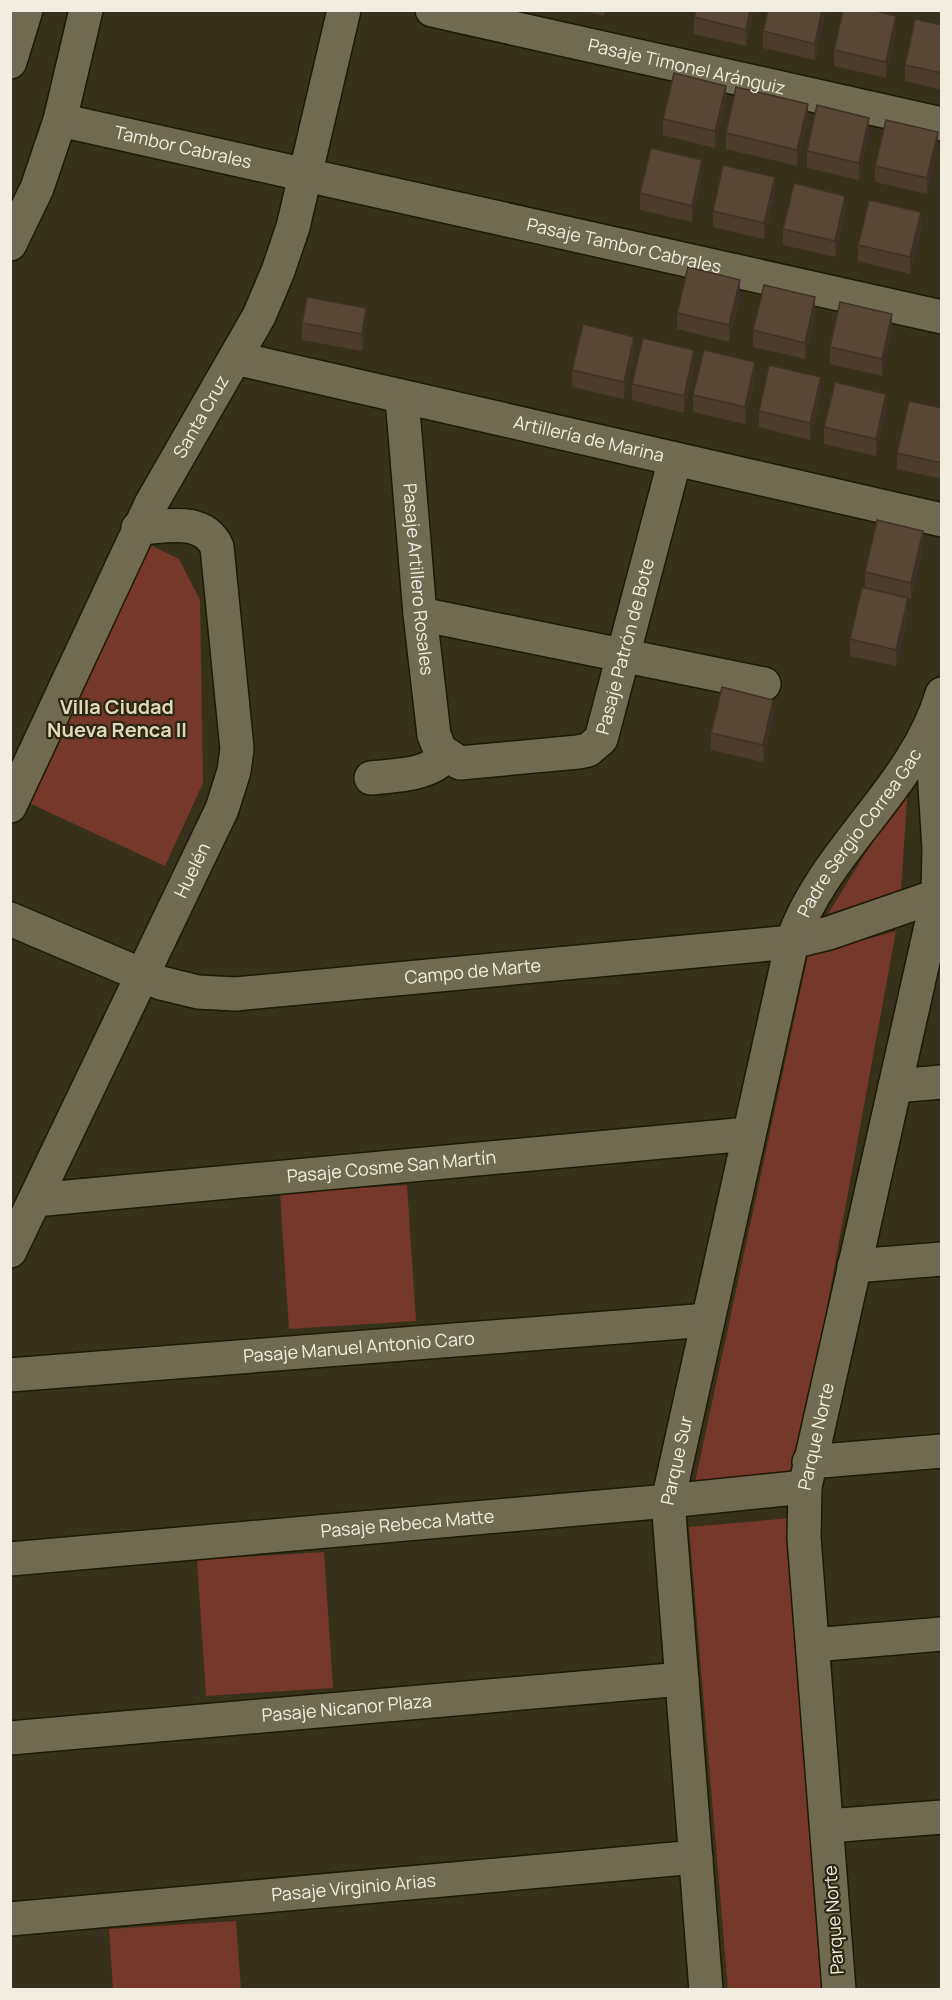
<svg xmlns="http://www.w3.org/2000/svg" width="952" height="2000" viewBox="0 0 952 2000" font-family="Manrope,sans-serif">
<rect width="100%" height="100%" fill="#37311c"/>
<path fill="#763828" d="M 146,543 L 179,559 L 200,600 L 203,783 L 165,866 L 27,802 Z
M 908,784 L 901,891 L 828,914 Z
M 896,931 L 797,1471 L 695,1482 L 808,955 Z
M 407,1185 L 416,1321 L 289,1329 L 280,1193 Z
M 791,1518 L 831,1989 L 728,1989 L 689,1527 Z
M 324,1552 L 333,1688 L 206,1696 L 197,1560 Z
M 236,1921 L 241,1989 L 113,1989 L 109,1929 Z"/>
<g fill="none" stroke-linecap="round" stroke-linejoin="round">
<defs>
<g id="minor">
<path id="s1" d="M 432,10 L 942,124"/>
<path d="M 10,62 L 26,10"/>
<path id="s2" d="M 60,120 L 942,317"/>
<path d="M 10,244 L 37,188 L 60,120 L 86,10"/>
<path id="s3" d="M 235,358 L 942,520"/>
<path id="s4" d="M 402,398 L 420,614 L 434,735 L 440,750 L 460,763 L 578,752 L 588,750 L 601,739 L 675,459"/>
<path d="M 420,614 L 764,684"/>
<path d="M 371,778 C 397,775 427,776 446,756"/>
<path id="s5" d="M 10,806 L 151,504 L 259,316 L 278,271 L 293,227 L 344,10"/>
<path id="s6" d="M 10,919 L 161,983 L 198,992 L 235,994 L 792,942 L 829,933 L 942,894"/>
<path d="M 895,1086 L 942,1082"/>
<path id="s7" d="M 35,1200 L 748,1134"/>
<path id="s8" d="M 10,1251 L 222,809 L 234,771 L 237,749 L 217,547 C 203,516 165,527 138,528"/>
<path d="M 854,1266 L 942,1259"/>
<path id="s9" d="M 10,1375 L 708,1320"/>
<path d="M 809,1462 L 942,1451"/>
<path id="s10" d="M 10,1559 L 668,1501 L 805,1487"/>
<path d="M 813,1645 L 942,1634"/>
<path id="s11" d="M 10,1738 L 682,1679"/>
<path d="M 828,1826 L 942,1817"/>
<path id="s12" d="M 10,1919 L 696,1857"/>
<path id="s13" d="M 706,1990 L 668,1501 L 792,942 C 824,849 914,789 942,694"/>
<path id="s14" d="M 839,1990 L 804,1538 L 805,1487 L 938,895 L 939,848 L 931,725"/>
</g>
</defs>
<use href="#minor" stroke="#1e1905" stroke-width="36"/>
<use href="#minor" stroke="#716a53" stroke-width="33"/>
</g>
<path fill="#4c3c2e" d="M 580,10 L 605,10 L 604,16 Z
M 754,10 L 746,46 L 694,34 L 694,17 Z
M 825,10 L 825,14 L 815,60 L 763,48 L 763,31 Z
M 942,25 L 942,90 L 905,81 L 905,65 Z
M 896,33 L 886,78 L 834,66 L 834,50 Z
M 726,102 L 715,148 L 663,135 L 663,119 Z
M 808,120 L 797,166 L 726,149 L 726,133 Z
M 869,134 L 859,180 L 807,168 L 807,151 Z
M 938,149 L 927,194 L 875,182 L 875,166 Z
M 702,176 L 692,222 L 640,210 L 640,193 Z
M 775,194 L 764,239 L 713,227 L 713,211 Z
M 845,212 L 835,257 L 783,245 L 783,229 Z
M 921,228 L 910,274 L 858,261 L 858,245 Z
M 740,296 L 729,342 L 677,329 L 677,313 Z
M 815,313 L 805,359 L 753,347 L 753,330 Z
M 302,323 L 366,324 L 362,351 L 302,340 Z
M 892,330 L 882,376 L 830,364 L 830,347 Z
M 634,353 L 624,399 L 572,387 L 572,370 Z
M 694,367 L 684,413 L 632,400 L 632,384 Z
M 755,378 L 745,424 L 693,412 L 693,395 Z
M 821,394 L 810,440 L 759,427 L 759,411 Z
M 942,408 L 942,479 L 897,469 L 897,453 Z
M 886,411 L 876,456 L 824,444 L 824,427 Z
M 923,547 L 911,599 L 908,598 L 908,614 L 896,666 L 850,656 L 850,639 L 865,588 L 865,572 Z
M 773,716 L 763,762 L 711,750 L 711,733 Z"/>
<path fill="#3e3126" d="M 750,10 L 754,10 L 746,46 L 746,30 Z
M 822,10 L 825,10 L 825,14 L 815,60 L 815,44 Z
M 896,16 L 896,33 L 886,78 L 886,62 Z
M 726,86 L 726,102 L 715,148 L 715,131 Z
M 808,104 L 808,120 L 797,166 L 797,150 Z
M 869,118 L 869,134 L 859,180 L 859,163 Z
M 938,132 L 938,149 L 927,194 L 927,178 Z
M 702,160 L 702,176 L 692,222 L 692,206 Z
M 775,177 L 775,194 L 764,239 L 764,223 Z
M 845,196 L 845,212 L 835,257 L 835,241 Z
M 921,212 L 921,228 L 910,274 L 910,257 Z
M 740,280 L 740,296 L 729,342 L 729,325 Z
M 815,297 L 815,313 L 805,359 L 805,343 Z
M 366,308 L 366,324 L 362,351 L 362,334 Z
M 892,314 L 892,330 L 882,376 L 882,359 Z
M 634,337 L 634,353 L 624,399 L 624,382 Z
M 694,350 L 694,367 L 684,413 L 684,396 Z
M 755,362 L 755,378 L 745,424 L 745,407 Z
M 821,377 L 821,394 L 810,440 L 810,423 Z
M 886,394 L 886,411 L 876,456 L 876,439 Z
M 923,531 L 923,547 L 911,599 L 911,583 Z
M 908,598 L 908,614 L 896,666 L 896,650 Z
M 773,700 L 773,716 L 763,762 L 763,745 Z"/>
<path fill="#584636" stroke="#3e3126" stroke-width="1.5" d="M 696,10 L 750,10 L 746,30 L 694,17 Z
M 768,10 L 822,10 L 815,44 L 763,31 Z
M 843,10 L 872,10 L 896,16 L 886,62 L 834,50 Z
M 915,19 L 942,25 L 942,73 L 905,65 Z
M 674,73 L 726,86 L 715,131 L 663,119 Z
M 736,87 L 808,104 L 797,150 L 726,133 Z
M 817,105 L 869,118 L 859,163 L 807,151 Z
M 886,120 L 938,132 L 927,178 L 875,166 Z
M 651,148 L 702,160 L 692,206 L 640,193 Z
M 723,165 L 775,177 L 764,223 L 713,211 Z
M 794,183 L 845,196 L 835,241 L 783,229 Z
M 869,200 L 921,212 L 910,257 L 858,245 Z
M 688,267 L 740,280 L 729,325 L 677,313 Z
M 764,285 L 815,297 L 805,343 L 753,330 Z
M 307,297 L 366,308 L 362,334 L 302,323 Z
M 840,302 L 892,314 L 882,359 L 830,347 Z
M 583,324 L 634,337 L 624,382 L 572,370 Z
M 643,338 L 694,350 L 684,396 L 632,384 Z
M 704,350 L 755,362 L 745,407 L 693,395 Z
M 769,365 L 821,377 L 810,423 L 759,411 Z
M 835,382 L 886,394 L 876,439 L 824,427 Z
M 909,401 L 942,408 L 942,463 L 897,453 Z
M 877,520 L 923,531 L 911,583 L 865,572 Z
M 862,587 L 908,598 L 896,650 L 850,639 Z
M 722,687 L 773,700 L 763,745 L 711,733 Z"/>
<g text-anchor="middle" stroke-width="4.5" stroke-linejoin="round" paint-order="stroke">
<g font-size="18" fill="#f1eee1" stroke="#2d2712">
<text dy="6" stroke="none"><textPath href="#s1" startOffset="261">Pasaje Timonel Aránguiz</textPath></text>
<text dy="6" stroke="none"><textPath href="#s2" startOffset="126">Tambor Cabrales</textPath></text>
<text dy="6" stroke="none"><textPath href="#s2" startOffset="578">Pasaje Tambor Cabrales</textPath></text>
<text dy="6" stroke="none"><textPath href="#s5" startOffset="434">Santa Cruz</textPath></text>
<text dy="6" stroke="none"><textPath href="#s3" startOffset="363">Artillería de Marina</textPath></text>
<text dy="6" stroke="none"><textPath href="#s4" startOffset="182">Pasaje Artillero Rosales</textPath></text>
<text dy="6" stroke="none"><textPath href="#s4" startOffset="620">Pasaje Patrón de Bote</textPath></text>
<text dy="6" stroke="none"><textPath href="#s13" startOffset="1192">Padre Sergio Correa Gac</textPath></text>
<text dy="6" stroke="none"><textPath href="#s8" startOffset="422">Huelén</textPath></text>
<text dy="6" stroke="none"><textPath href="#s6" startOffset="478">Campo de Marte</textPath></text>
<text dy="6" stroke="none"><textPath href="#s7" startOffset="358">Pasaje Cosme San Martín</textPath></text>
<text dy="6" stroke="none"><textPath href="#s9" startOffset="350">Pasaje Manuel Antonio Caro</textPath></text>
<text dy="6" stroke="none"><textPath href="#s14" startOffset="556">Parque Norte</textPath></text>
<text dy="6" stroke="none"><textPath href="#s13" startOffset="532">Parque Sur</textPath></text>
<text dy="6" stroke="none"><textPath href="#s10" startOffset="399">Pasaje Rebeca Matte</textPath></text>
<text dy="6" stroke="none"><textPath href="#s11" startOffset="338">Pasaje Nicanor Plaza</textPath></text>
<text dy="6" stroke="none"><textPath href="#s12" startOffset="345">Pasaje Virginio Arias</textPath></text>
<text transform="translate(834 1920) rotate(-94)" y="6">Parque Norte</text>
</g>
<g font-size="20" font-weight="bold" fill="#e0d9bf" stroke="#2d2712">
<text x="117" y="714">Villa Ciudad<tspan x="117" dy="23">Nueva Renca II</tspan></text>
</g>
</g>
<rect width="952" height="2000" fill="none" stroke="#f1eee1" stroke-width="24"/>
</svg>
